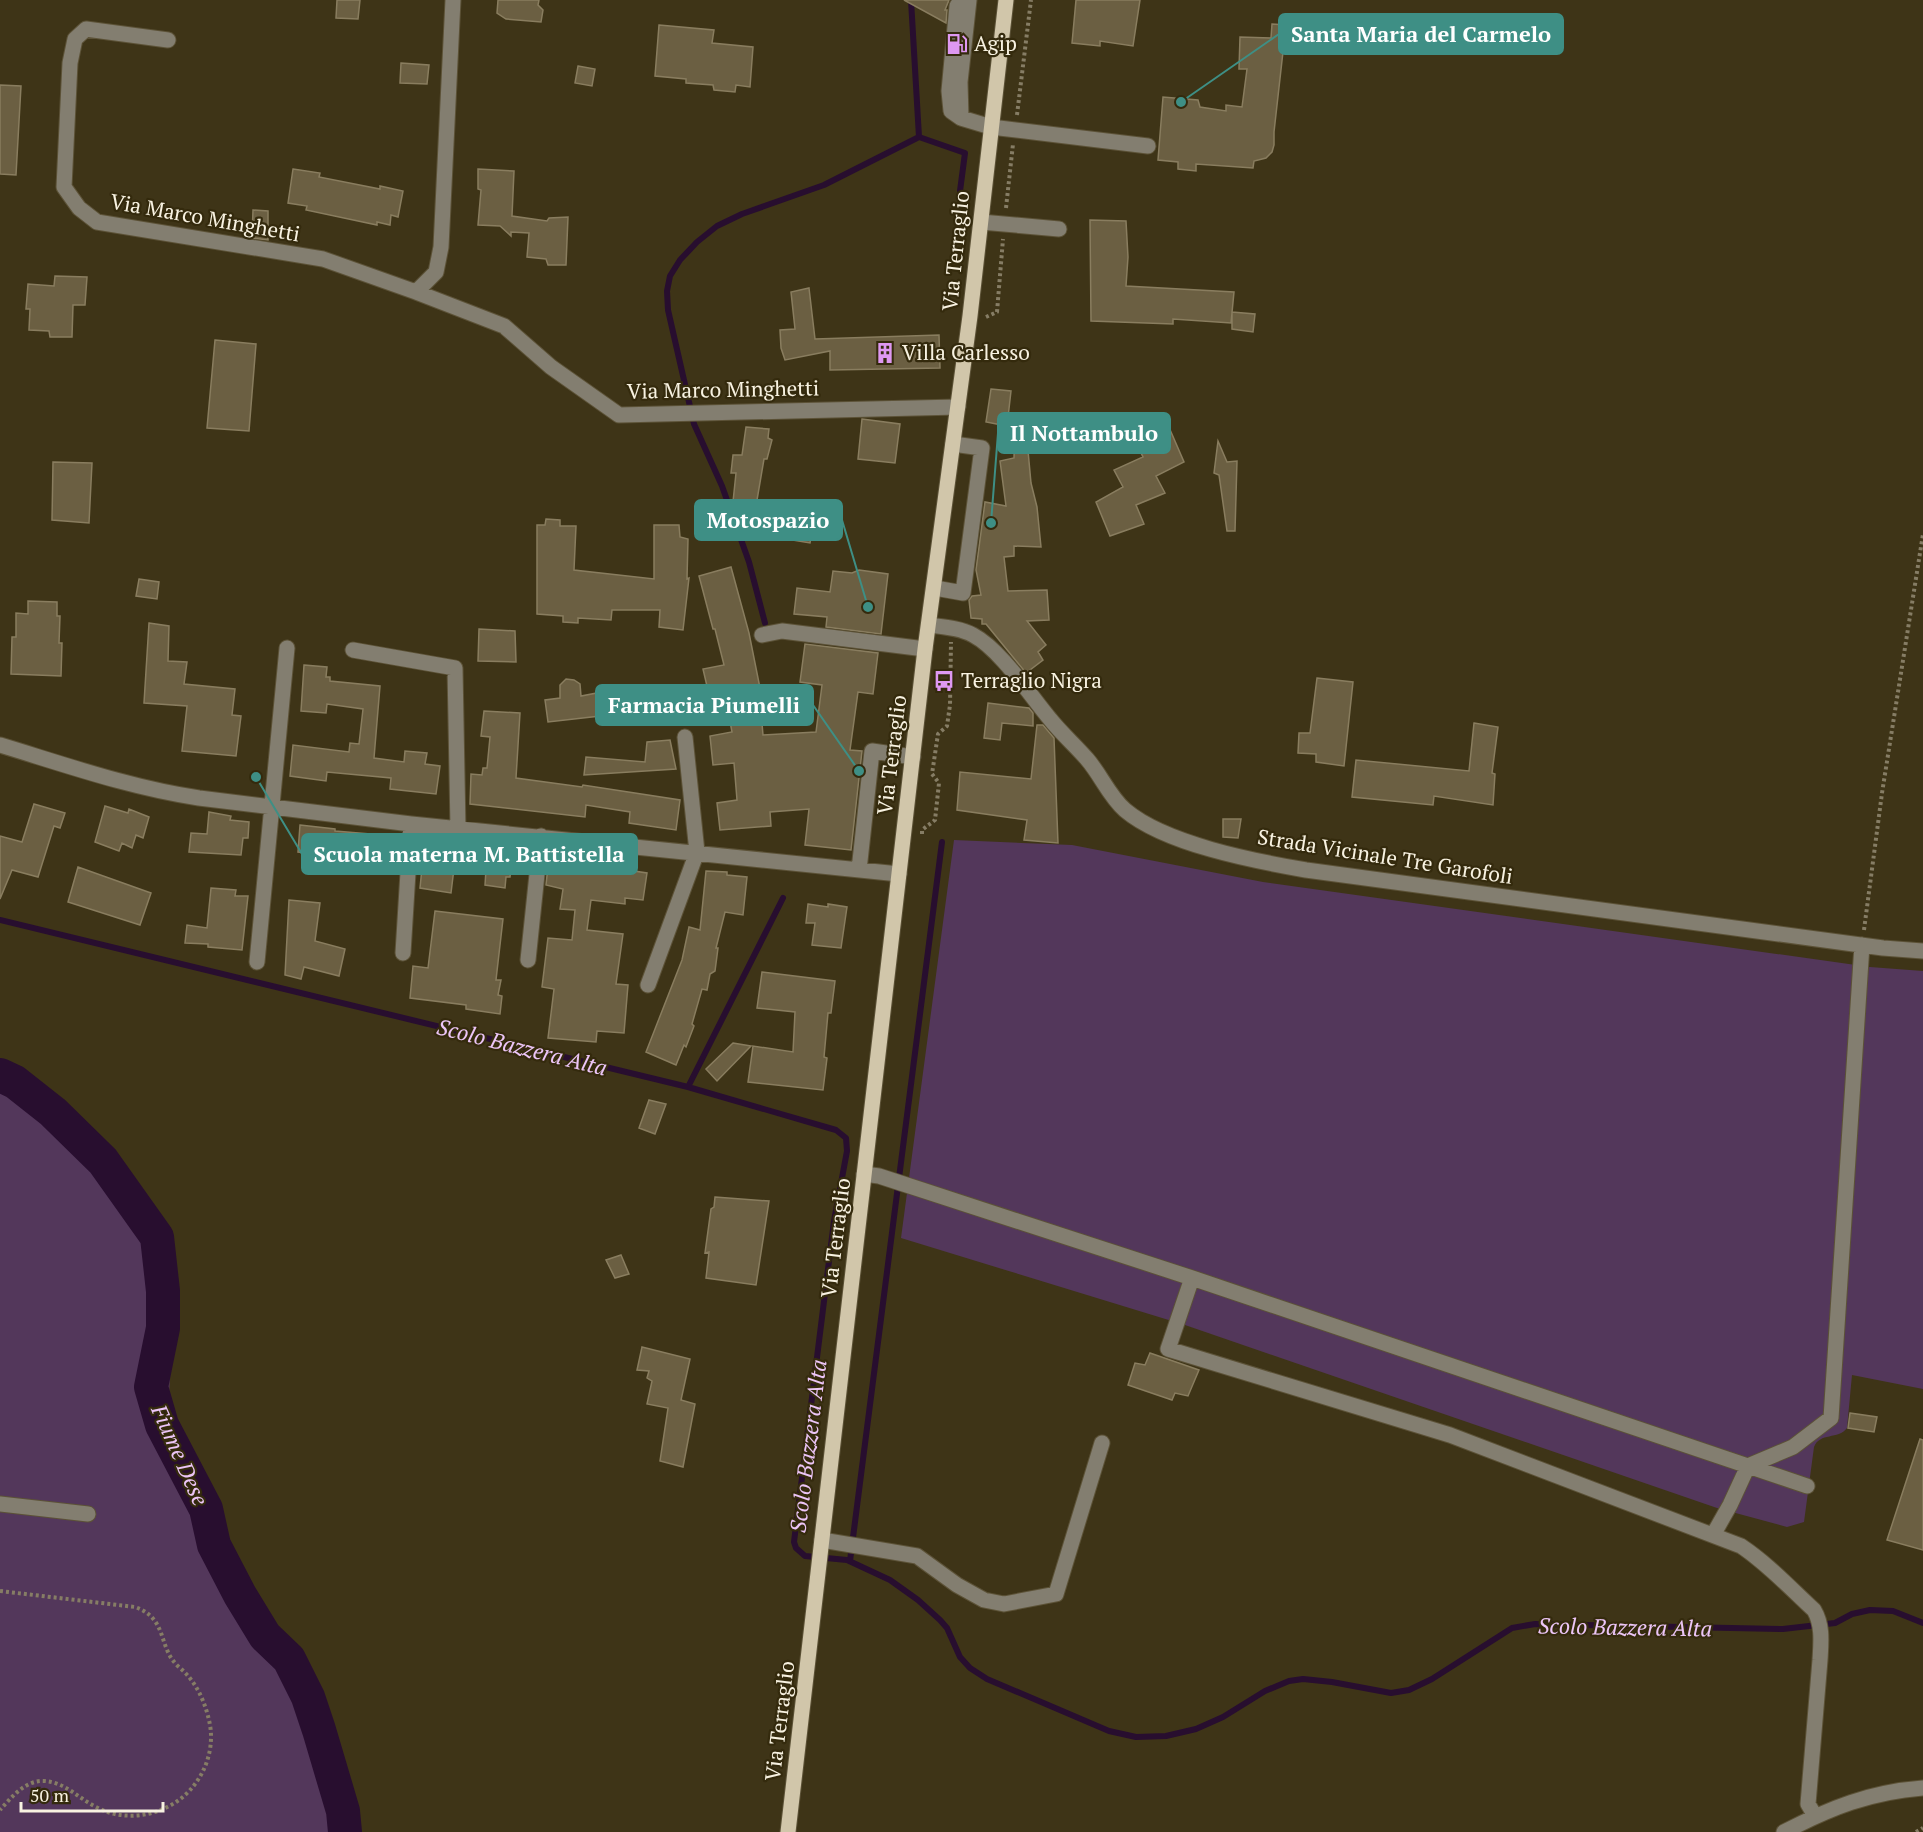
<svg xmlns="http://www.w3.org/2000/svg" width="1923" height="1832" viewBox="0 0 1923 1832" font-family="'PT Serif',serif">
<rect width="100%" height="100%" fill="#3e3417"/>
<path fill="#53375b" d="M 954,840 L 1072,845 L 1263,882 L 1870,967 L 1923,971 L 1923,1389 L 1852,1375 L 1847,1428 C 1838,1440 1820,1432 1814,1447 L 1804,1522 L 1787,1527 L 1717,1508 L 1185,1325 L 901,1238 Z
M 0,1065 L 21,1075 L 58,1100 L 107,1147 L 163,1219 L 169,1240 L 175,1288 L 169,1395 L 186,1454 L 211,1505 L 249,1593 L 280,1644 L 329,1807 L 335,1832 L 0,1832 Z"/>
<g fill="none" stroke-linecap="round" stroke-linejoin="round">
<path stroke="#280e2f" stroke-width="6" d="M 919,137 L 965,153 L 960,191
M 765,623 L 749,562 L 722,486 L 694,424 L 668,310 L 667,291 L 670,276 L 680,260 L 697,242 L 717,226 L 742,214 L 824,185 L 919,137 L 911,0
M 0,920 L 688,1087 L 836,1130 L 846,1138 L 847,1151 L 834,1221 L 794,1542 L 796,1548 L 805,1556 L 847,1560 L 890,1580 L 918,1600 L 940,1620 L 947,1628 L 960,1657 L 970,1668 L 987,1679 L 1109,1731 L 1136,1737 L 1166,1736 L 1196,1729 L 1223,1717 L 1265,1691 L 1289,1681 L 1303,1679 L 1332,1682 L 1391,1693 L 1409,1690 L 1432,1679 L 1512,1628 L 1535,1624 L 1783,1629 L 1835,1623 L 1852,1614 L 1870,1610 L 1893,1611 L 1923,1623
M 688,1087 L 783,898
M 850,1561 L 942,842"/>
<path stroke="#280e2f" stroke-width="34" d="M 0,1075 L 15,1082 L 53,1112 L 103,1161 L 157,1237 L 163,1291 L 163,1328 L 151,1387 L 162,1425 L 206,1509 L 214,1545 L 240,1595 L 265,1636 L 289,1659 L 308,1697 L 319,1730 L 343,1811 L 345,1832"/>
</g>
<path fill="#6b5f42" stroke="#897d5f" stroke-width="1.5" d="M 337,0 L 360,0 L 358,19 L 336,18 Z
M 498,0 L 539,0 L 538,5 L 543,10 L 541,22 L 506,19 L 497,13 Z
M 904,0 L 949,0 L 945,10 L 947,10 L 946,23 Z
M 1076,0 L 1140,0 L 1133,46 L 1100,41 L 1100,46 L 1072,43 Z
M 1272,24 L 1286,25 L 1274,132 L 1274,145 L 1272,152 L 1266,158 L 1254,161 L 1253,168 L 1196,164 L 1196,171 L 1178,169 L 1178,162 L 1158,160 L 1163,97 L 1198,100 L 1200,107 L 1226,111 L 1226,105 L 1242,107 L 1247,69 L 1239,69 L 1240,37 L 1271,38 Z
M 659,25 L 714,30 L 712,43 L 753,47 L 750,87 L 736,85 L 735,92 L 714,90 L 713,85 L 686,83 L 686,79 L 655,76 Z
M 401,63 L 429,65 L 427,84 L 400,83 Z
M 578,66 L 595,69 L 592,86 L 575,83 Z
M 0,85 L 21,86 L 16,175 L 0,174 Z
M 293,169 L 320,173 L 319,177 L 380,189 L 380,186 L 403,191 L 398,217 L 391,215 L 390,225 L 377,222 L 377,225 L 306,210 L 307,206 L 288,203 Z
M 478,169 L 514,171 L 512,216 L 547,221 L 549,218 L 568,217 L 566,265 L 548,265 L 546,259 L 527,257 L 529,233 L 511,232 L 511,236 L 500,226 L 478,225 L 481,190 L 478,189 Z
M 253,210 L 268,211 L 268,240 L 252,238 Z
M 1090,220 L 1126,221 L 1128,257 L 1126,286 L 1234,292 L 1231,323 L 1173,319 L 1173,324 L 1091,321 Z
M 55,276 L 87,277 L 85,305 L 73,305 L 72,337 L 50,337 L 49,331 L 29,330 L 30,309 L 26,309 L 28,284 L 54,286 Z
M 809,288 L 815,339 L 939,335 L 940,368 L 830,370 L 830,351 L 785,360 L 781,348 L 780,330 L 795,329 L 791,292 Z
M 1232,312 L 1255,314 L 1253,332 L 1232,329 Z
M 215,340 L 256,344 L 249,431 L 207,428 Z
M 991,389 L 1011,391 L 1007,426 L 986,422 Z
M 1025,418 L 1031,483 L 1037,507 L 1041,547 L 1014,546 L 1014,556 L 1004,557 L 1008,591 L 1047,590 L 1049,620 L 1027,621 L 1046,645 L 1038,652 L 1043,660 L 1026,673 L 986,624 L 982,624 L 982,619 L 971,618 L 969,600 L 972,596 L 981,595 L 976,570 L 985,502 L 1006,506 L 1000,461 L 1014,458 L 1015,419 Z
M 862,419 L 900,424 L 895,463 L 858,459 Z
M 1168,425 L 1184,462 L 1156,476 L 1165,493 L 1136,505 L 1144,524 L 1110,536 L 1096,502 L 1123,487 L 1114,470 L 1143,457 L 1134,439 Z
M 746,427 L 769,429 L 768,438 L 772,440 L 767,459 L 764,459 L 757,500 L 816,509 L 810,543 L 745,532 L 733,502 L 736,473 L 731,473 L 733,455 L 742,455 Z
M 1218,441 L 1227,462 L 1237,461 L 1235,531 L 1227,531 L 1219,475 L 1214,473 Z
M 53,462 L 92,463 L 89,523 L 52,520 Z
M 546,519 L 560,520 L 560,526 L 576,526 L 574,570 L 654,579 L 654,525 L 679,525 L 680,537 L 688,539 L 687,579 L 689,578 L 683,630 L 659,627 L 660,610 L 612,610 L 611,620 L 578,618 L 578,623 L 563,622 L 563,616 L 537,614 L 537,525 L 545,525 Z
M 731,567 L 749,633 L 760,688 L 759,688 L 763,735 L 816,732 L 822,685 L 800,682 L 805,644 L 878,653 L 873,694 L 858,692 L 850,750 L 862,751 L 851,850 L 805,845 L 809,809 L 770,812 L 771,826 L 720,830 L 717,803 L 737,800 L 734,763 L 713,765 L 710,736 L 732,732 L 725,695 L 710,699 L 703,669 L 724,665 L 715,629 L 713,629 L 699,576 Z
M 859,570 L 888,574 L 881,634 L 826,627 L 827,617 L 794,614 L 797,588 L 830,592 L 833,571 L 852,573 Z
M 139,579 L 159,582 L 157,599 L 136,596 Z
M 28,601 L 57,602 L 57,616 L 60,616 L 59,643 L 62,643 L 61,676 L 11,674 L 12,637 L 16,637 L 16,613 L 28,614 Z
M 149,623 L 169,626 L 168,661 L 187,662 L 184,684 L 235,689 L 232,715 L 241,716 L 236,756 L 182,751 L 187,706 L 144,703 Z
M 479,629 L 515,631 L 516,662 L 478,661 Z
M 304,665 L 327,667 L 326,677 L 330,677 L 330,681 L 380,686 L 374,758 L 404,762 L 405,751 L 427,753 L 425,764 L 440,766 L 436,794 L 390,789 L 391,778 L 327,772 L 326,781 L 290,776 L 293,745 L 349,752 L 350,743 L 359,744 L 363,709 L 327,704 L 326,713 L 301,711 Z
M 1317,678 L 1353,682 L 1344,766 L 1316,762 L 1316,754 L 1298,753 L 1299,733 L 1310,733 Z
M 566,679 L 574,680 L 580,684 L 581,696 L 597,693 L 600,716 L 548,722 L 545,700 L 560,698 L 560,685 Z
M 988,703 L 1029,708 L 1033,713 L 1033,726 L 1002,723 L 1000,740 L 984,738 Z
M 484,711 L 520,713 L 516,778 L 582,787 L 583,785 L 680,800 L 676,830 L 629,823 L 630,812 L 586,805 L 585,817 L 470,804 L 471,774 L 482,775 L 483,768 L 487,768 L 490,737 L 481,736 Z
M 1474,723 L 1498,727 L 1492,773 L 1495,774 L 1493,805 L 1434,796 L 1433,805 L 1352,797 L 1356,760 L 1469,771 Z
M 1037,725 L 1043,725 L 1054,738 L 1058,843 L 1024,840 L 1027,820 L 957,810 L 960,772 L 1031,779 Z
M 670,740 L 676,769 L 584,775 L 586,757 L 645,762 L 647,742 Z
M 34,804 L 65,813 L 60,828 L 54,826 L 38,877 L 12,870 L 0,899 L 0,836 L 22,842 Z
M 105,806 L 128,813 L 129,809 L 149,817 L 143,838 L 136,835 L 132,848 L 122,843 L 119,851 L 95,842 Z
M 209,812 L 231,816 L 230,820 L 249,822 L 248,838 L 243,838 L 241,855 L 189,852 L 191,833 L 207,834 Z
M 1223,819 L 1241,819 L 1238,838 L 1223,837 Z
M 300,825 L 335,829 L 335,831 L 394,836 L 390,871 L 356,869 L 357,859 L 298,852 Z
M 424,848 L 456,852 L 451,893 L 420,888 Z
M 487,854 L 512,856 L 510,877 L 506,877 L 505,888 L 485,885 Z
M 549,857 L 596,861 L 596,865 L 634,868 L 634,871 L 647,873 L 643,900 L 625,898 L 625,904 L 591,900 L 587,930 L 623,934 L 616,984 L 628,985 L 624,1033 L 597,1031 L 596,1042 L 548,1038 L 554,989 L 542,987 L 548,938 L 572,940 L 575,910 L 560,909 L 563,889 L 546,885 Z
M 78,867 L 151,893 L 140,925 L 68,902 Z
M 706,871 L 727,872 L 727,875 L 747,877 L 743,915 L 725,912 L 716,948 L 718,948 L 715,971 L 710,974 L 707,990 L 702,989 L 692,1024 L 694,1026 L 686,1047 L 684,1045 L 676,1065 L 646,1052 L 682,960 L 689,927 L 700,930 Z
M 211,888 L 236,890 L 235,896 L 248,896 L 242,950 L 208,947 L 208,944 L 185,943 L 187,925 L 207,928 Z
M 289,900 L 320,903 L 315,941 L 345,949 L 339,976 L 304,967 L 301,979 L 285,975 Z
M 808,904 L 828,907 L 828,904 L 847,907 L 841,948 L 812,945 L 815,923 L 806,923 Z
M 435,911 L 503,919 L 496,980 L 501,980 L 498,995 L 502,996 L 500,1014 L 466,1009 L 466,1005 L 410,998 L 413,966 L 428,968 Z
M 762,972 L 835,981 L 831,1013 L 828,1013 L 824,1057 L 827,1058 L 823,1090 L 748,1082 L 753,1046 L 793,1052 L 795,1012 L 757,1008 Z
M 733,1043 L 751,1046 L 717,1081 L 706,1069 Z
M 649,1100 L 666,1104 L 655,1134 L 639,1128 Z
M 715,1197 L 769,1201 L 756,1285 L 706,1278 L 709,1252 L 705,1253 L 711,1209 L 714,1207 Z
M 621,1255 L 629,1274 L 615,1278 L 606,1260 Z
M 642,1347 L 690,1359 L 681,1400 L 695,1404 L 683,1467 L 660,1461 L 668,1408 L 647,1404 L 652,1381 L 647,1378 L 649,1371 L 637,1370 Z
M 1150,1353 L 1199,1370 L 1188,1396 L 1175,1393 L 1172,1400 L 1128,1385 L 1135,1363 L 1145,1365 Z
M 1850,1413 L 1877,1417 L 1874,1432 L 1848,1428 Z
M 1920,1439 L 1923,1440 L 1923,1550 L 1887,1540 Z"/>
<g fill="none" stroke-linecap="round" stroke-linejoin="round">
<defs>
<path id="minor" d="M 961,0 L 957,6 L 949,91 L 951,111 L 961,118 L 991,127 L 1148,146
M 168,40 L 86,29 L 75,39 L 70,63 L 64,187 L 79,208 L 97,222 L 323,259 L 416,292 L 504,326 L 551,367 L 619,415 L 958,407
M 961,118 L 960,82 L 969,0
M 981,222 L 1059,229
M 416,292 L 436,272 L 441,247 L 453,0
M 935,588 L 963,593 L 982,448 L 953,444
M 929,625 C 944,627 960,628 973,635 C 1001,650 1029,694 1050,719 C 1061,733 1075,745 1087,759 C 1101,775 1109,796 1125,810 C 1165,844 1254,861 1306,870 L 1883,948 L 1923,951
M 762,635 L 782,631 L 925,649
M 353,650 L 455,668 L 458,829
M 0,745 C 66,765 131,788 199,798 L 411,824 L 899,874
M 859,870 L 872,751 L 913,757
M 403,953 L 411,824
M 528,960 L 541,836
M 257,962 L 287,648
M 648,985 L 697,852 L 685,737
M 864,1174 L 879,1176 L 922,1190 L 1192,1278 L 1807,1486
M 1192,1278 L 1168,1349 L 1450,1435 L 1741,1546 C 1768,1564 1790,1588 1814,1610 C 1823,1625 1821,1643 1820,1660 L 1808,1804 L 1815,1816
M 0,1504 L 88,1514
M 1713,1535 L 1730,1505 L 1748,1466 L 1793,1447 L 1831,1418 L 1862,945
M 822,1540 L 917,1556 L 957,1585 L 984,1600 L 1004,1604 L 1056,1594 L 1102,1443
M 1784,1832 C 1830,1808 1870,1792 1923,1788"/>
<path id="major" d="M 788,1832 L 925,649 L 970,316 L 1006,0"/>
</defs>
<use href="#minor" stroke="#5c5237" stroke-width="17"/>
<use href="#major" stroke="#5c5237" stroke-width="17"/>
<path stroke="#867d65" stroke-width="4" stroke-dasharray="3 3" stroke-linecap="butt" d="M 1017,115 L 1031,0
M 1006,208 L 1013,144
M 986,317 L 997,312 L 1003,239
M 922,834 L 922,830 L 935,820 L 939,783 L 932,774 L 938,734 L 947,726 L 950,705 L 951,642
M 1864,930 L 1882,793 L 1923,534
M 0,1591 L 135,1607 C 169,1619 157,1648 179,1667 C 196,1681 206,1703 210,1725 C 214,1748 206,1772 191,1789 C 168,1815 127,1824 96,1807 C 78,1798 65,1782 44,1781 C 25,1780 11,1798 0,1810
M 1916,1832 L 1923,1828"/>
<use href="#minor" stroke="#837e70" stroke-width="15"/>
<use href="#major" stroke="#d1c6aa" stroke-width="15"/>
</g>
<defs>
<symbol id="fuel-bare" viewBox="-9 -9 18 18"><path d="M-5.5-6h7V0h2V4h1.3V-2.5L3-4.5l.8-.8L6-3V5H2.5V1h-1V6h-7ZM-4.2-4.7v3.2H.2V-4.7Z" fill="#de98f2" stroke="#342a0d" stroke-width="2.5" paint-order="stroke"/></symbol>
<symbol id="building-bare" viewBox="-9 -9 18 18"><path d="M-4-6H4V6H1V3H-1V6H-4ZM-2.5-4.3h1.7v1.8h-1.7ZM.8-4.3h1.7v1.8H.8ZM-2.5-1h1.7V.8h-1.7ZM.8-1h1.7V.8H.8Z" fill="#de98f2" stroke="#342a0d" stroke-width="2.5" paint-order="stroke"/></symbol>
<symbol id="bus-bare" viewBox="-9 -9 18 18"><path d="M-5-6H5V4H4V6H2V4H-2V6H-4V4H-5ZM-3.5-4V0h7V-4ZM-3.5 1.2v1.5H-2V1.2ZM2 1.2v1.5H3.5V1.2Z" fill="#de98f2" stroke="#342a0d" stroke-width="2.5" paint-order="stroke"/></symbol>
</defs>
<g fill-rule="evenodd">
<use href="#fuel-bare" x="942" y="29" width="30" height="30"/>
<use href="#building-bare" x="870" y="338" width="30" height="30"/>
<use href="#bus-bare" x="929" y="666" width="30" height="30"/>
</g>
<g text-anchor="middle" stroke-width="4.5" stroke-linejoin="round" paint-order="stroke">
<g font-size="21" fill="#f8f2e1" stroke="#342a0d" text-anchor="start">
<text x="974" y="51">Agip</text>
<text x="902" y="360">Villa Carlesso</text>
<text x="961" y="688">Terraglio Nigra</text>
</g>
<g font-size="21" fill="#f8f2e1" stroke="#342a0d">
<text transform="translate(205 218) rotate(10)" y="7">Via Marco Minghetti</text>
<text transform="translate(956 251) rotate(-84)" y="7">Via Terraglio</text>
<text transform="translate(723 390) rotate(-1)" y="7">Via Marco Minghetti</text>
<text transform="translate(892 755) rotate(-83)" y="7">Via Terraglio</text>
<text transform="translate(1385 857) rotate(9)" y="7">Strada Vicinale Tre Garofoli</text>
<text transform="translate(836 1238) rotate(-83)" y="7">Via Terraglio</text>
<text transform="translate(780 1721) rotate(-83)" y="7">Via Terraglio</text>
</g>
<g font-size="22" font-style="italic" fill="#ecc5f7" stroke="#342a0d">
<text transform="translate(522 1047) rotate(14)" y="8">Scolo Bazzera Alta</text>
<text transform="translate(808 1446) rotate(-83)" y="8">Scolo Bazzera Alta</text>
<text transform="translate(180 1455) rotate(66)" y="8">Fiume Dese</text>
<text transform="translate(1625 1627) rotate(1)" y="8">Scolo Bazzera Alta</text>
</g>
</g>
<path fill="none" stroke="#3e8f85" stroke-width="2" d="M1181 102L1279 34M991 523L998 433M868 607L842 520M859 771L813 705M256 777L302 854"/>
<g fill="#3e8f85" stroke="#342a0d" stroke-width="2">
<circle cx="1181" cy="102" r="6"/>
<circle cx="991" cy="523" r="6"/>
<circle cx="868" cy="607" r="6"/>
<circle cx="859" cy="771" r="6"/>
<circle cx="256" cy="777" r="6"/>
</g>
<g fill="#3e8f85" stroke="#3e8f85" stroke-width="2">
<rect x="1279" y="14" width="284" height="40" rx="6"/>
<rect x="998" y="413" width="172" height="40" rx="6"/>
<rect x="695" y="500" width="147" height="40" rx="6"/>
<rect x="596" y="685" width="217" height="40" rx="6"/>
<rect x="302" y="834" width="335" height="40" rx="6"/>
</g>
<g font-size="22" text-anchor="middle" font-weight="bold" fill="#fff">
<text x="1421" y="42">Santa Maria del Carmelo</text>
<text x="1084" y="441">Il Nottambulo</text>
<text x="768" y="528">Motospazio</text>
<text x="704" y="713">Farmacia Piumelli</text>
<text x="469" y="862">Scuola materna M. Battistella</text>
</g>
<path d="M21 1802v9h142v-9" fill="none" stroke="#f8f2e1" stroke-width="3"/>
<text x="30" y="1802" font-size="18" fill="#f8f2e1" stroke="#342a0d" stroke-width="4.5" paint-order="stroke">50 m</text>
</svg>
